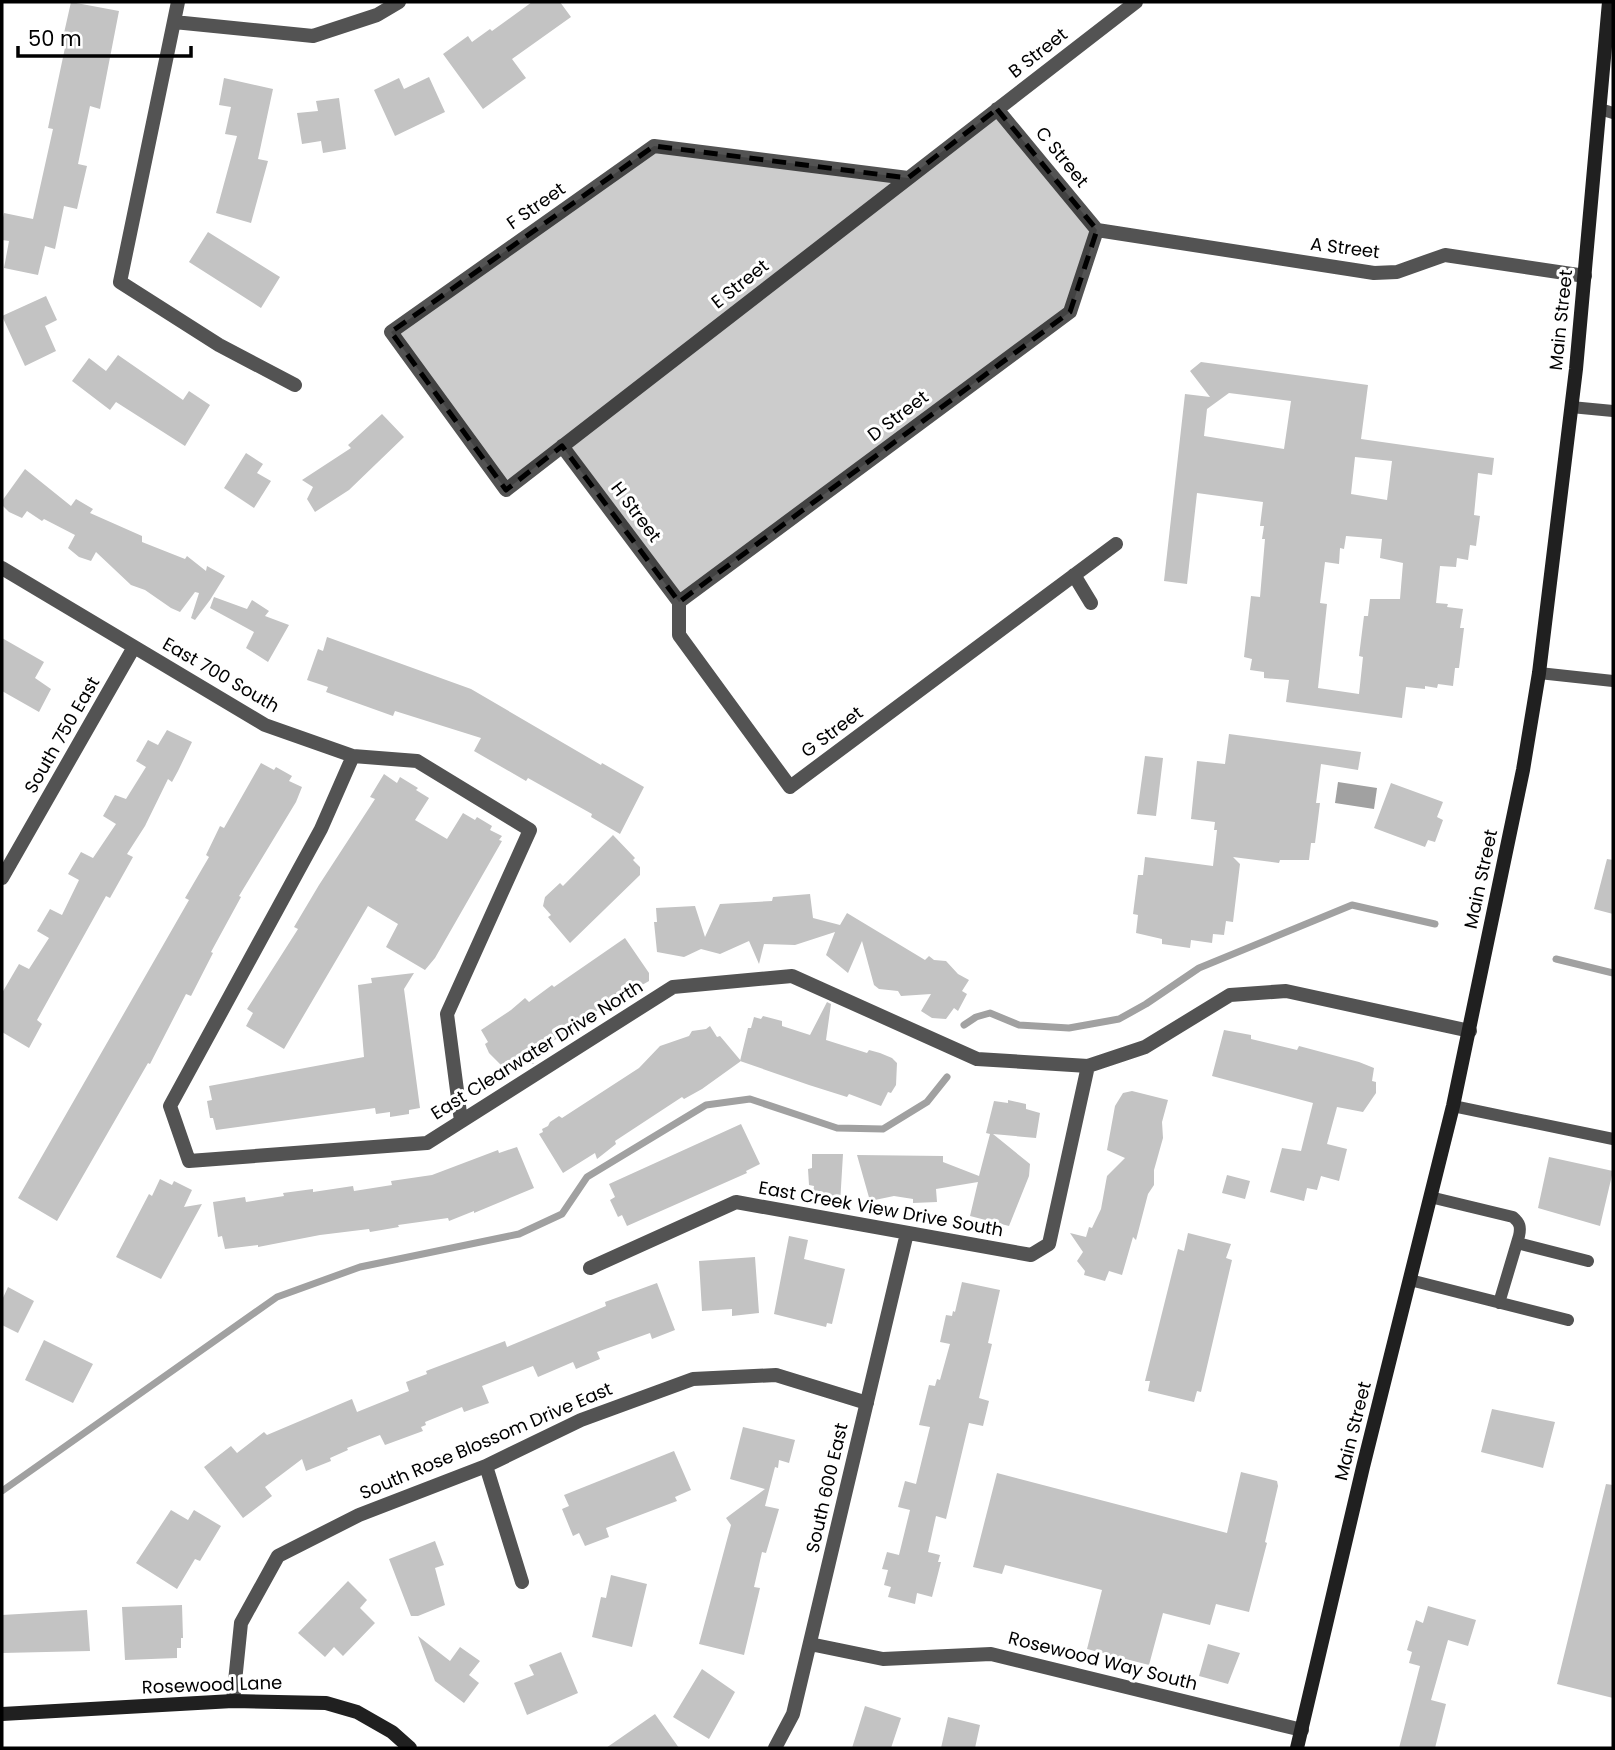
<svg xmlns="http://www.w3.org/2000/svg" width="1615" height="1750" viewBox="0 0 1615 1750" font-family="Poppins,sans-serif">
<rect width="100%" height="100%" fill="#fff"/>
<path fill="#a1a1a1" d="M 1338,782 L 1377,788 L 1374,809 L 1335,803 Z"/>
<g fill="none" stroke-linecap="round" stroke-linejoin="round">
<path stroke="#a1a1a1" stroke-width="7" d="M 1556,959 L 1613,973
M 964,1025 L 976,1017 L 990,1013 L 1019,1025 L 1069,1028 L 1119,1019 L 1146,1004 L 1199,968 L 1352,905 L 1435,924
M 2,1491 L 277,1297 L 360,1267 L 519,1234 L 562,1214 L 587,1177 L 706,1105 L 750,1099 L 837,1128 L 883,1129 L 927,1102 L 947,1077"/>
</g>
<path fill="#c3c3c3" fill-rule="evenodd" d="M 71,2 L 119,11 L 100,109 L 90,106 L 78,164 L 87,166 L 77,209 L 64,206 L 55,249 L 45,246 L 38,275 L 4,268 L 9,241 L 2,240 L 2,222 L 4,213 L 33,219 L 53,129 L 48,128 L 66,43 L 62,42 Z
M 532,2 L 560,2 L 571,17 L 512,59 L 526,78 L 483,109 L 443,54 L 468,36 L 472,42 L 490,29 L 492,31 Z
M 429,77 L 445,112 L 395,136 L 374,90 L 399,78 L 404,89 Z
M 224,78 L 273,89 L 258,159 L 268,161 L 251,223 L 216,213 L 237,136 L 225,134 L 231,107 L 219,105 Z
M 339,98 L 346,149 L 323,153 L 321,141 L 302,144 L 297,113 L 318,111 L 316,101 Z
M 208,232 L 280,277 L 261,308 L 189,262 Z
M 46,296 L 57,320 L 45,326 L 56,351 L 25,366 L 2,316 Z
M 118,355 L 183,400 L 189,391 L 210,405 L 185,446 L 116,402 L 110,410 L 72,381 L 89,358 L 106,371 Z
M 1201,362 L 1368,385 L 1361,439 L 1494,458 L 1492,475 L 1478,473 L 1474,515 L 1480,516 L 1476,546 L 1470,545 L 1468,560 L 1457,558 L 1456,567 L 1440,566 L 1436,603 L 1448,604 L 1447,607 L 1463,609 L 1460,628 L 1464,628 L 1459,668 L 1455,668 L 1453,686 L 1438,684 L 1437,688 L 1425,686 L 1425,689 L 1406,687 L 1402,718 L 1286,702 L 1289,680 L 1264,678 L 1264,672 L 1250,670 L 1252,659 L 1244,657 L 1251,596 L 1260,597 L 1265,539 L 1262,539 L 1264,526 L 1260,526 L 1263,502 L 1197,493 L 1187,584 L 1164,581 L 1185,394 L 1210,397 L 1190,371 ZM 1229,393 L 1291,401 L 1284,449 L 1204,436 L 1207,409 ZM 1355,457 L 1392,461 L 1387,500 L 1351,494 ZM 1346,536 L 1382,539 L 1380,558 L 1403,563 L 1400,599 L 1370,599 L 1368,616 L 1364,616 L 1359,656 L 1363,657 L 1359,694 L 1318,688 L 1327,604 L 1320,603 L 1325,562 L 1339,564 L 1340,548 L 1344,549 Z
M 382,414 L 404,437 L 349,490 L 315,512 L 307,499 L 313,487 L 302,480 L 351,448 L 348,445 Z
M 246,453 L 263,464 L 257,473 L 271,481 L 254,508 L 224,488 Z
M 25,469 L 71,506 L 76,499 L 93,509 L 90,513 L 142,536 L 142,542 L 185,559 L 187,556 L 206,571 L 207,566 L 225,576 L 210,600 L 195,620 L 191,618 L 199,593 L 195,592 L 180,612 L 171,608 L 145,590 L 131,585 L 96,552 L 91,561 L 79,557 L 68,548 L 75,535 L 44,519 L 42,521 L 27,511 L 22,518 L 9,512 L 2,505 L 2,501 Z
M 214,597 L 247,609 L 252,600 L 269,611 L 265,616 L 289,625 L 268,662 L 246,648 L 254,632 L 210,608 Z
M 327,637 L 471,689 L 601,765 L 602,763 L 644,787 L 620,834 L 591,817 L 592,814 L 528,778 L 526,781 L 474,751 L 481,738 L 395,711 L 393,716 L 326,692 L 328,687 L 307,680 L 318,649 L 323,651 Z
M 2,638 L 44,662 L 35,678 L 51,689 L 39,712 L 2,691 Z
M 167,730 L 192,742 L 178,771 L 172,782 L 168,779 L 145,826 L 127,854 L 133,857 L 110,898 L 106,896 L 37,1020 L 42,1024 L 29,1048 L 2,1032 L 2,993 L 19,964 L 29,969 L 49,938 L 37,931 L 50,909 L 62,915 L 79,880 L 68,874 L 81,852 L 93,858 L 116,824 L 103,816 L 115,795 L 126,799 L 146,767 L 136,761 L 148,740 L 158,745 Z
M 1229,734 L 1361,752 L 1358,770 L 1321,764 L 1316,803 L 1320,803 L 1315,843 L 1311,843 L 1309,860 L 1280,860 L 1279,863 L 1233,857 L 1240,864 L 1233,922 L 1226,921 L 1224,935 L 1213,934 L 1212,943 L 1191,940 L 1190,948 L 1162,944 L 1162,939 L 1136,933 L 1138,915 L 1133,914 L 1138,875 L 1143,875 L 1145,857 L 1213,866 L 1217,830 L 1214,830 L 1215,822 L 1191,819 L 1197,761 L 1225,764 Z
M 1145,756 L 1163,758 L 1156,816 L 1137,814 Z
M 261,763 L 274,770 L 276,767 L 292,776 L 289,781 L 302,787 L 296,802 L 239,896 L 241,897 L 211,952 L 213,953 L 191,996 L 186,994 L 150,1064 L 148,1063 L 57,1221 L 18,1198 L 189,900 L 185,898 L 209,857 L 206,855 L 220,826 L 224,828 Z
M 384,774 L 397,783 L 400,777 L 418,788 L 416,790 L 429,798 L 415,820 L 447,839 L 463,813 L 475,820 L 477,817 L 492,826 L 490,830 L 502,836 L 499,840 L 502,841 L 435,958 L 425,970 L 386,947 L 398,924 L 368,906 L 284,1049 L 246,1026 L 253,1013 L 247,1009 L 298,929 L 294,927 L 319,885 L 375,799 L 370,797 Z
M 1391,783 L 1443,802 L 1437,817 L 1443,820 L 1435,842 L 1428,840 L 1425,847 L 1374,828 Z
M 613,835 L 635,858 L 633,860 L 640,867 L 640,875 L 570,943 L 548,917 L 551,915 L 543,906 L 545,897 L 560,883 L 563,886 Z
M 1607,859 L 1613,860 L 1613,914 L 1594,909 Z
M 810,894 L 813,918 L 840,925 L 847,913 L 925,960 L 929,956 L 934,960 L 946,961 L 958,974 L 969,980 L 962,991 L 967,994 L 958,1011 L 954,1008 L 946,1019 L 932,1018 L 921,1011 L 931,994 L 901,996 L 898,991 L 879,989 L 874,985 L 862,941 L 848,973 L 826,955 L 835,932 L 795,945 L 764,944 L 759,964 L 749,941 L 720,954 L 701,949 L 684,957 L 657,952 L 654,922 L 657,922 L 656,908 L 695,906 L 705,937 L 720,904 L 772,901 L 773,897 Z
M 625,938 L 649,973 L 649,981 L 595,1012 L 596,1015 L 577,1030 L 527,1052 L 534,1064 L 518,1062 L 503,1067 L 489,1053 L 485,1044 L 488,1042 L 481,1030 L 511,1010 L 525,998 L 529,1002 L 552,985 L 554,987 Z
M 414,973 L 404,989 L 420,1108 L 409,1110 L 409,1114 L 390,1117 L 390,1112 L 376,1114 L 375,1108 L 216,1130 L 213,1118 L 210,1118 L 207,1101 L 212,1100 L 209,1086 L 364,1057 L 358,985 L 372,983 L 371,978 Z
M 827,1002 L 831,1004 L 826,1040 L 867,1053 L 869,1050 L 880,1053 L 892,1058 L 897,1063 L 896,1085 L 891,1093 L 888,1092 L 881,1106 L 849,1094 L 847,1097 L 809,1085 L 740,1061 L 748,1028 L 751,1028 L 754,1017 L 761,1019 L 763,1016 L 782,1021 L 782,1026 L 810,1035 Z
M 710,1026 L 717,1037 L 720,1036 L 741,1061 L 702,1089 L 684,1099 L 682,1097 L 615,1141 L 616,1144 L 597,1159 L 595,1153 L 563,1173 L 539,1134 L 543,1132 L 542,1129 L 548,1126 L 550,1122 L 559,1116 L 562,1118 L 639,1068 L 660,1046 L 689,1036 L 692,1031 L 706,1029 Z
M 1224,1030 L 1251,1035 L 1251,1039 L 1297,1050 L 1299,1046 L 1359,1062 L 1374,1068 L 1372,1081 L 1376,1082 L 1376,1093 L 1363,1112 L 1337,1107 L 1327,1144 L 1347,1149 L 1339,1181 L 1321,1176 L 1317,1190 L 1307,1188 L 1304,1201 L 1270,1192 L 1282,1148 L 1301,1151 L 1313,1103 L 1212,1076 Z
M 1132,1091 L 1168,1100 L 1162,1122 L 1163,1138 L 1154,1170 L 1154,1185 L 1148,1194 L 1136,1240 L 1133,1237 L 1122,1275 L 1109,1271 L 1105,1281 L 1084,1275 L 1085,1271 L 1077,1261 L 1083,1252 L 1070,1233 L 1086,1237 L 1089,1227 L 1092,1228 L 1101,1209 L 1107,1176 L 1125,1158 L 1107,1150 L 1115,1106 L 1123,1093 Z
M 1008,1100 L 1026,1104 L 1026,1109 L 1040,1113 L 1036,1138 L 993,1134 L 1030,1164 L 1029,1176 L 1009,1226 L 970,1216 L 978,1182 L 936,1189 L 937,1202 L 913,1203 L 913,1199 L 894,1196 L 870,1201 L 857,1155 L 943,1156 L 943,1162 L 979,1176 L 990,1134 L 986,1133 L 994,1101 L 1008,1103 Z
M 741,1124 L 760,1164 L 746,1171 L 747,1173 L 627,1226 L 622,1215 L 618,1217 L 610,1200 L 615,1197 L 609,1184 Z
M 517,1147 L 534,1188 L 474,1213 L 474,1211 L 449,1221 L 448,1218 L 398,1225 L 399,1227 L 370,1232 L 369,1229 L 320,1235 L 258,1247 L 258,1245 L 225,1249 L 222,1236 L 218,1237 L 213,1202 L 245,1197 L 246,1202 L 284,1196 L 283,1193 L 313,1189 L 313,1192 L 353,1186 L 354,1191 L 392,1185 L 391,1181 L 432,1175 L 498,1150 L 499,1153 Z
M 812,1154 L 843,1154 L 840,1204 L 812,1199 L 814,1186 L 809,1185 L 808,1169 L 812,1168 Z
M 1549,1157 L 1613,1171 L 1600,1226 L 1538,1208 Z
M 1227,1175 L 1250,1181 L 1245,1199 L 1222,1193 Z
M 160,1179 L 172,1185 L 174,1181 L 192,1190 L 184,1207 L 202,1204 L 161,1279 L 116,1257 L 149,1194 L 152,1196 Z
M 1188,1233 L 1231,1244 L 1226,1258 L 1232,1260 L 1201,1392 L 1197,1391 L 1194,1402 L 1148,1391 L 1150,1381 L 1145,1381 L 1178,1249 L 1184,1251 Z
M 789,1236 L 808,1240 L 804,1259 L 845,1269 L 832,1324 L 827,1323 L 826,1327 L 774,1314 Z
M 755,1257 L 759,1313 L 732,1316 L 732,1309 L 702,1311 L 699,1261 Z
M 962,1282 L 1000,1290 L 988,1343 L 992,1344 L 979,1398 L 989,1401 L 983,1426 L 969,1423 L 946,1519 L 936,1516 L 928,1552 L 940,1555 L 938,1562 L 941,1562 L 932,1597 L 917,1593 L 915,1604 L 888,1597 L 891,1587 L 884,1585 L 888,1570 L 882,1569 L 887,1552 L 899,1555 L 910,1510 L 898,1507 L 905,1481 L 916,1484 L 930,1427 L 919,1425 L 929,1385 L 935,1386 L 937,1379 L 940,1380 L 950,1344 L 940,1342 L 946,1315 L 952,1316 L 953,1311 L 955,1312 Z
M 657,1283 L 675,1330 L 652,1339 L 650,1333 L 597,1352 L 600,1359 L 576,1369 L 573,1362 L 538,1377 L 533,1366 L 482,1386 L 489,1403 L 464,1412 L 462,1407 L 425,1422 L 426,1425 L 421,1427 L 423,1431 L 385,1445 L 380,1435 L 347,1448 L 348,1450 L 330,1458 L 331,1461 L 306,1471 L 302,1459 L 265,1487 L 272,1496 L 243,1518 L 204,1467 L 231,1446 L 237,1453 L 264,1432 L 267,1435 L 352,1399 L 357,1412 L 409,1391 L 406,1382 L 427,1374 L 426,1371 L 505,1341 L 507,1347 L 606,1306 L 605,1302 Z
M 8,1287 L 34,1301 L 18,1333 L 2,1325 L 2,1300 Z
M 44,1340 L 93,1364 L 73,1403 L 25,1380 Z
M 1492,1409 L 1555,1422 L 1543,1468 L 1481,1452 Z
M 743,1427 L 795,1440 L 789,1463 L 779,1460 L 778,1468 L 775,1467 L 765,1506 L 779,1509 L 766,1553 L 762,1552 L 754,1587 L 760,1588 L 744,1655 L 699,1644 L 731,1525 L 726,1518 L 765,1489 L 730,1479 Z
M 674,1451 L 691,1490 L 675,1497 L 677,1501 L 606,1528 L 609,1537 L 585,1546 L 579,1533 L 573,1536 L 562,1509 L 569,1506 L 564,1495 Z
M 1241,1472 L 1277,1481 L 1278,1486 L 1265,1542 L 1267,1543 L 1249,1612 L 1216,1604 L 1210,1625 L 1163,1613 L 1149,1665 L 1087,1649 L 1102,1590 L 1005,1565 L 1002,1574 L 973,1567 L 997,1473 L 1227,1533 Z
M 1606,1484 L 1613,1485 L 1613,1698 L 1557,1684 Z
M 171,1510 L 188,1520 L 194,1510 L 221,1526 L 200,1561 L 195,1559 L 177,1589 L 136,1563 Z
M 435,1541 L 444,1565 L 435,1568 L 445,1605 L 418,1616 L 411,1616 L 389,1559 Z
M 611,1575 L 647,1584 L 632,1647 L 592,1637 L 601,1597 L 606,1598 Z
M 348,1581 L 367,1600 L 360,1608 L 375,1623 L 343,1656 L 334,1647 L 325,1657 L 298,1633 Z
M 182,1605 L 183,1638 L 181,1638 L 181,1648 L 177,1648 L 177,1658 L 125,1660 L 122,1607 Z
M 1428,1606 L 1476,1620 L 1468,1646 L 1448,1640 L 1431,1700 L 1446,1704 L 1435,1748 L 1399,1748 L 1420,1666 L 1409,1663 L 1412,1652 L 1407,1650 L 1416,1620 L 1423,1623 Z
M 87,1610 L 90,1651 L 2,1653 L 2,1615 Z
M 418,1636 L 450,1661 L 460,1647 L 480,1661 L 469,1675 L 479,1683 L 464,1703 L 435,1681 Z
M 1208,1644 L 1240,1653 L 1228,1684 L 1199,1676 Z
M 561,1652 L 578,1693 L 527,1715 L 514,1683 L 534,1675 L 529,1665 Z
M 702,1669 L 735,1692 L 709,1739 L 673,1717 Z
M 865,1706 L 901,1718 L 891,1748 L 852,1748 Z
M 655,1714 L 679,1748 L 606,1748 Z
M 948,1717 L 980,1725 L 975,1748 L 941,1748 Z"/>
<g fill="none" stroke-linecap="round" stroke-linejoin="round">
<path stroke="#535353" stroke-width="12" d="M 1600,109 L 1613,113
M 1571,407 L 1613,411
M 1539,673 L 1613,681
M 1453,1106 L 1613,1139
M 1430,1197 L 1513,1217 C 1520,1223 1521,1227 1519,1236 L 1499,1303
M 1517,1243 L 1588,1261
M 1410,1280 L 1568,1320"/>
<path stroke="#535353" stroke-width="14" d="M 178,2 L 120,282 L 219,345 L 295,385
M 174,22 L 313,36 L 377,15 L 399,2
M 997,109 L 1097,230
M 908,178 L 654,146 L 391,332 L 506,490 C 716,327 926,164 1136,2
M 1097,230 L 1374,273 L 1397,272 L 1445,255 L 1585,276
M 562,446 L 679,602
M 2,568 L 265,725 L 353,756 L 417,761 L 530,830 L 447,1014 L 461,1121
M 1074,575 L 1091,603
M 679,602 L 679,635 L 790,787 L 1116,544
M 679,602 L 1070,312 L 1097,230
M 353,756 L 321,829 L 170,1106 L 189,1161 L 427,1143 L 673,987 L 792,976 L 977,1059 L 1088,1066 L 1145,1047 L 1230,995 L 1286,991 L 1470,1031
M 2,878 L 134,647
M 590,1268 L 736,1202 L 1031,1255 L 1049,1244 L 1088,1066
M 486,1466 L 522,1582
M 810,1644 L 883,1659 L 991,1654 L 1302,1730
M 233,1701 L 241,1623 L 278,1556 L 359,1515 L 486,1466 L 581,1420 L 693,1379 L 776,1375 L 867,1403
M 775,1748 L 793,1714 L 907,1233"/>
<path stroke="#202020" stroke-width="14" d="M 2,1714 L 233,1701 L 326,1703 L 357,1712 L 392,1732 L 410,1748
M 1297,1748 L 1363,1467 L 1453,1106 L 1523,770 L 1539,673 L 1576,369 L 1609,2"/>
</g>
<path fill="#000" fill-opacity="0.2" stroke="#000" stroke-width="5" stroke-dasharray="14 9" stroke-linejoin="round" d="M 997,109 L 1097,230 L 1070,312 L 679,602 L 562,446 L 506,490 L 391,332 L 654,146 L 908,178 Z"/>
<g text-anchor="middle" stroke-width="6" stroke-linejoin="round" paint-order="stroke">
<g font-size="18" fill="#000" stroke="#fff">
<text transform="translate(1038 53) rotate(-38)" y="6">B Street</text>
<text transform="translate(1062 157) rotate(51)" y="6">C Street</text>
<text transform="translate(536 206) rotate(-35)" y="6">F Street</text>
<text transform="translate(1345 248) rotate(7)" y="6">A Street</text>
<text transform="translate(740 284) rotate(-38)" y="6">E Street</text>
<text transform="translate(1561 320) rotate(-84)" y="6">Main Street</text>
<text transform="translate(898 416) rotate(-37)" y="6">D Street</text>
<text transform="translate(636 512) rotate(53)" y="6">H Street</text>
<text transform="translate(221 675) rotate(30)" y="6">East 700 South</text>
<text transform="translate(832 732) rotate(-37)" y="6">G Street</text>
<text transform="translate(62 735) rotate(-60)" y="6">South 750 East</text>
<text transform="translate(1481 879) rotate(-78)" y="6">Main Street</text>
<text transform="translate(537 1050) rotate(-32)" y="6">East Clearwater Drive North</text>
<text transform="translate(881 1209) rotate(10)" y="6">East Creek View Drive South</text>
<text transform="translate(1353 1431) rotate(-76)" y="6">Main Street</text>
<text transform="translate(486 1441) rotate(-23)" y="6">South Rose Blossom Drive East</text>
<text transform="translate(827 1488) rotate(-77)" y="6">South 600 East</text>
<text transform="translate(1103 1661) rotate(14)" y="6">Rosewood Way South</text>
<text transform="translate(212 1685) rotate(-2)" y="6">Rosewood Lane</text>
</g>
</g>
<rect width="1615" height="1750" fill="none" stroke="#000000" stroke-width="7"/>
<path d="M18 46v10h173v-10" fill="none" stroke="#000000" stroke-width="3.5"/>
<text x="28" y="46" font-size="21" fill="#000000" stroke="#ffffff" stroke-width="5" paint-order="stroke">50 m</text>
</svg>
